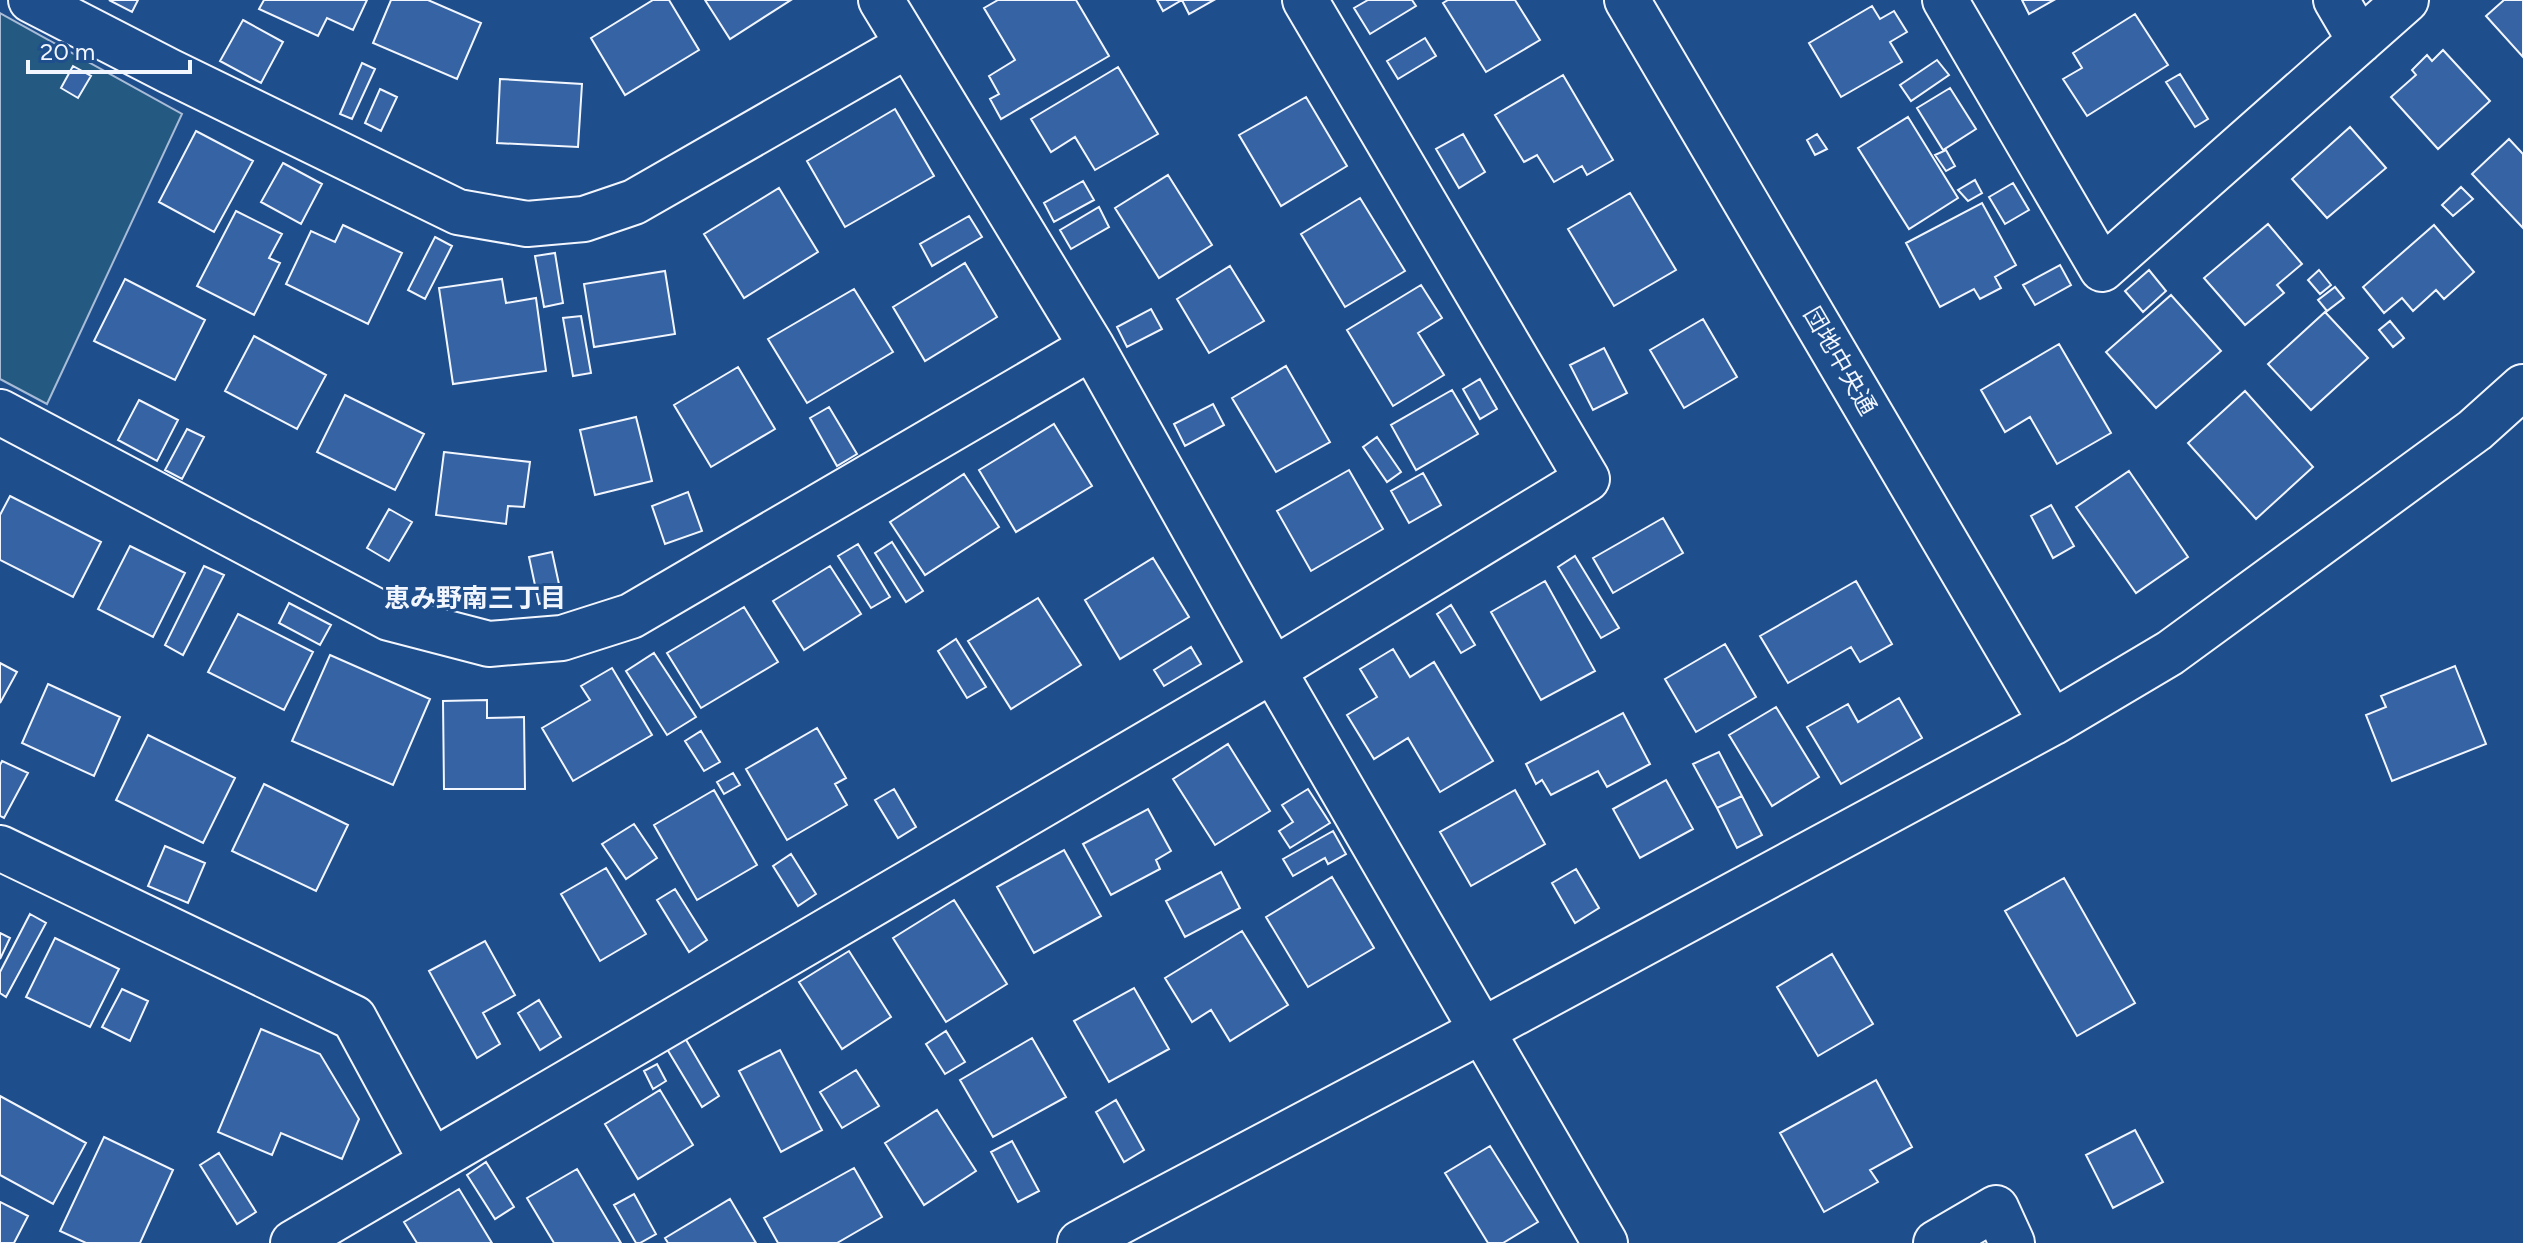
<svg xmlns="http://www.w3.org/2000/svg" width="2523" height="1243" viewBox="0 0 2523 1243" font-family="Figtree,'Noto Sans JP',sans-serif">
<rect width="100%" height="100%" fill="#1f4e8c"/>
<path fill="#245a82" stroke="#a8bbd7" stroke-width="2" d="M 0,13 L 182,114 L 47,404 L 0,379 Z"/>
<path fill="#3563a3" stroke="#f2f6ff" stroke-width="2" d="M 109,0 L 138,0 L 132,12 Z
M 264,0 L 367,0 L 353,30 L 327,18 L 318,36 L 259,9 Z
M 391,0 L 428,0 L 481,23 L 457,79 L 373,43 Z
M 653,0 L 669,0 L 699,50 L 625,95 L 591,38 Z
M 705,0 L 791,0 L 730,39 Z
M 998,0 L 1076,0 L 1109,56 L 1001,119 L 990,99 L 999,94 L 989,76 L 1015,60 L 984,8 Z
M 1157,0 L 1214,0 L 1189,14 L 1182,0 L 1163,11 Z
M 1368,0 L 1412,0 L 1416,6 L 1370,34 L 1354,8 Z
M 1448,0 L 1515,0 L 1540,40 L 1486,72 L 1443,3 Z
M 2022,0 L 2054,0 L 2029,14 Z
M 2504,0 L 2523,0 L 2523,57 L 2486,16 Z
M 1872,6 L 1880,19 L 1894,11 L 1907,32 L 1890,42 L 1902,62 L 1841,97 L 1809,43 Z
M 2135,14 L 2168,65 L 2087,116 L 2063,79 L 2082,68 L 2073,53 Z
M 243,20 L 283,42 L 261,83 L 220,61 Z
M 1425,38 L 1436,56 L 1398,79 L 1387,61 Z
M 2443,50 L 2490,101 L 2438,149 L 2391,97 L 2416,75 L 2412,70 L 2427,55 L 2432,61 Z
M 1937,60 L 1949,75 L 1911,101 L 1900,85 Z
M 362,63 L 375,69 L 352,119 L 340,114 Z
M 73,66 L 91,76 L 78,98 L 61,88 Z
M 1118,67 L 1158,134 L 1095,170 L 1075,137 L 1051,152 L 1031,119 Z
M 2180,74 L 2208,119 L 2195,127 L 2166,82 Z
M 1563,75 L 1613,160 L 1587,175 L 1582,166 L 1554,182 L 1537,155 L 1524,162 L 1495,115 Z
M 500,79 L 582,84 L 578,147 L 497,143 Z
M 1950,88 L 1976,129 L 1943,150 L 1917,108 Z
M 380,89 L 397,97 L 381,131 L 365,123 Z
M 1306,97 L 1347,166 L 1281,206 L 1239,135 Z
M 895,109 L 934,176 L 845,227 L 807,161 Z
M 1908,117 L 1958,198 L 1909,229 L 1858,148 Z
M 2350,127 L 2386,168 L 2327,218 L 2292,179 Z
M 196,131 L 253,161 L 214,232 L 159,202 Z
M 1463,134 L 1485,172 L 1459,188 L 1436,149 Z
M 1817,134 L 1827,149 L 1815,155 L 1807,140 Z
M 2509,139 L 2523,154 L 2523,228 L 2472,174 Z
M 1946,150 L 1955,166 L 1946,171 L 1935,155 Z
M 283,163 L 322,184 L 301,224 L 261,202 Z
M 1168,175 L 1212,245 L 1159,278 L 1115,208 Z
M 1975,180 L 1982,193 L 1968,201 L 1958,190 Z
M 1083,181 L 1094,200 L 1054,222 L 1044,203 Z
M 2013,183 L 2029,210 L 2005,224 L 1989,197 Z
M 2461,187 L 2473,199 L 2453,216 L 2442,205 Z
M 779,188 L 818,252 L 744,298 L 704,234 Z
M 1630,193 L 1676,270 L 1614,306 L 1568,229 Z
M 1360,198 L 1405,271 L 1345,307 L 1301,234 Z
M 1982,203 L 2016,265 L 1995,277 L 2001,288 L 1980,299 L 1974,289 L 1940,307 L 1906,243 Z
M 1099,207 L 1109,227 L 1071,249 L 1060,230 Z
M 236,211 L 282,234 L 269,258 L 280,263 L 254,315 L 197,286 Z
M 969,216 L 982,237 L 932,266 L 920,244 Z
M 2268,224 L 2302,264 L 2277,285 L 2284,293 L 2245,325 L 2204,278 Z
M 343,225 L 402,253 L 368,324 L 286,284 L 311,231 L 335,242 Z
M 2434,225 L 2474,272 L 2444,299 L 2436,290 L 2413,311 L 2402,298 L 2384,313 L 2363,287 Z
M 435,237 L 452,246 L 425,299 L 408,290 Z
M 555,253 L 563,303 L 544,307 L 535,256 Z
M 965,263 L 997,317 L 925,361 L 893,307 Z
M 2060,265 L 2071,285 L 2035,305 L 2023,285 Z
M 1230,266 L 1264,321 L 1209,353 L 1177,299 Z
M 2149,270 L 2166,291 L 2143,312 L 2125,291 Z
M 2319,270 L 2331,285 L 2320,294 L 2308,280 Z
M 665,271 L 675,334 L 594,347 L 584,284 Z
M 125,279 L 205,320 L 175,380 L 94,341 Z
M 502,279 L 506,303 L 536,298 L 546,371 L 453,384 L 439,288 Z
M 1421,285 L 1442,318 L 1418,333 L 1444,375 L 1393,406 L 1347,330 Z
M 2335,287 L 2344,298 L 2327,311 L 2318,300 Z
M 854,289 L 893,352 L 807,403 L 768,339 Z
M 2171,295 L 2221,351 L 2156,408 L 2106,352 Z
M 1151,309 L 1162,329 L 1127,347 L 1117,327 Z
M 2325,312 L 2368,358 L 2311,410 L 2268,364 Z
M 581,316 L 591,373 L 573,376 L 563,318 Z
M 1703,319 L 1737,377 L 1684,408 L 1650,350 Z
M 2390,321 L 2404,338 L 2393,347 L 2379,330 Z
M 254,336 L 326,375 L 297,429 L 225,391 Z
M 2059,344 L 2111,433 L 2057,464 L 2030,417 L 2005,432 L 1981,390 Z
M 1604,348 L 1627,393 L 1593,410 L 1570,365 Z
M 1286,366 L 1330,442 L 1276,472 L 1232,398 Z
M 738,367 L 775,429 L 711,467 L 674,405 Z
M 1480,379 L 1497,409 L 1480,419 L 1463,389 Z
M 1452,390 L 1478,434 L 1416,470 L 1391,425 Z
M 2245,391 L 2313,467 L 2256,519 L 2188,443 Z
M 345,395 L 424,434 L 395,490 L 317,452 Z
M 139,400 L 178,420 L 157,461 L 118,440 Z
M 1213,404 L 1224,425 L 1185,446 L 1174,424 Z
M 829,407 L 857,454 L 837,466 L 810,418 Z
M 636,417 L 652,481 L 595,495 L 580,430 Z
M 1054,424 L 1092,486 L 1016,532 L 979,470 Z
M 187,429 L 204,437 L 182,479 L 165,470 Z
M 1377,437 L 1401,472 L 1387,482 L 1363,447 Z
M 444,452 L 530,462 L 524,507 L 508,506 L 506,524 L 436,515 Z
M 1349,470 L 1383,529 L 1311,571 L 1277,511 Z
M 2129,471 L 2188,557 L 2136,593 L 2076,507 Z
M 1423,473 L 1441,505 L 1409,523 L 1391,491 Z
M 964,474 L 999,527 L 925,575 L 890,522 Z
M 688,492 L 702,531 L 665,544 L 652,506 Z
M 10,496 L 101,542 L 73,597 L 0,560 L 0,515 Z
M 2051,505 L 2074,546 L 2053,558 L 2031,516 Z
M 389,509 L 412,522 L 389,561 L 367,548 Z
M 1663,518 L 1683,553 L 1613,593 L 1593,558 Z
M 892,542 L 923,591 L 906,602 L 875,553 Z
M 858,544 L 890,597 L 871,608 L 838,556 Z
M 130,546 L 185,573 L 153,637 L 98,609 Z
M 552,552 L 562,598 L 539,604 L 529,557 Z
M 1575,556 L 1619,628 L 1601,638 L 1558,567 Z
M 1153,558 L 1189,617 L 1120,659 L 1085,600 Z
M 204,566 L 224,575 L 183,655 L 165,645 Z
M 830,566 L 861,614 L 804,650 L 773,601 Z
M 1545,581 L 1595,671 L 1541,700 L 1491,612 Z
M 1856,581 L 1892,644 L 1860,662 L 1851,647 L 1788,683 L 1760,636 Z
M 1038,598 L 1081,665 L 1011,709 L 968,641 Z
M 289,603 L 331,625 L 320,645 L 279,623 Z
M 1451,605 L 1475,645 L 1461,653 L 1437,614 Z
M 744,607 L 778,662 L 701,708 L 667,653 Z
M 238,614 L 313,652 L 284,710 L 208,672 Z
M 956,639 L 986,687 L 967,698 L 938,651 Z
M 1725,644 L 1756,697 L 1696,732 L 1665,679 Z
M 1191,647 L 1201,664 L 1164,686 L 1154,670 Z
M 1393,649 L 1410,677 L 1434,662 L 1493,761 L 1440,792 L 1408,738 L 1374,759 L 1347,715 L 1377,697 L 1360,669 Z
M 654,653 L 696,717 L 667,735 L 626,671 Z
M 330,655 L 430,699 L 393,785 L 292,741 Z
M 0,663 L 17,672 L 0,703 Z
M 2455,666 L 2486,744 L 2392,781 L 2366,715 L 2386,707 L 2381,696 Z
M 612,668 L 652,735 L 573,781 L 542,728 L 590,700 L 581,686 Z
M 48,684 L 120,717 L 94,776 L 22,743 Z
M 1899,698 L 1922,738 L 1841,784 L 1807,727 L 1848,704 L 1858,722 Z
M 487,700 L 487,718 L 524,717 L 525,789 L 444,789 L 443,701 Z
M 1776,707 L 1819,777 L 1772,806 L 1729,735 Z
M 1623,713 L 1650,764 L 1607,787 L 1598,771 L 1551,795 L 1542,780 L 1536,784 L 1526,764 Z
M 817,728 L 846,778 L 835,784 L 847,805 L 787,840 L 746,769 Z
M 701,731 L 720,762 L 704,771 L 685,741 Z
M 148,735 L 235,778 L 203,843 L 116,800 Z
M 1228,744 L 1270,811 L 1215,845 L 1173,779 Z
M 1719,752 L 1742,796 L 1717,808 L 1693,764 Z
M 2,761 L 28,773 L 4,818 L 0,816 L 0,765 Z
M 733,773 L 740,785 L 724,794 L 717,782 Z
M 1666,780 L 1693,829 L 1640,858 L 1613,809 Z
M 264,784 L 348,825 L 316,891 L 232,851 Z
M 894,789 L 916,827 L 898,838 L 875,800 Z
M 1308,789 L 1330,823 L 1290,848 L 1279,831 L 1293,822 L 1282,805 Z
M 714,790 L 757,865 L 697,900 L 654,825 Z
M 1515,790 L 1545,844 L 1471,886 L 1440,832 Z
M 1742,796 L 1762,835 L 1737,848 L 1717,808 Z
M 1148,809 L 1171,851 L 1156,860 L 1160,869 L 1111,895 L 1083,844 Z
M 634,824 L 657,858 L 626,879 L 602,844 Z
M 1333,831 L 1346,854 L 1328,864 L 1325,858 L 1293,876 L 1283,859 Z
M 165,846 L 205,863 L 188,903 L 148,886 Z
M 1064,850 L 1101,916 L 1034,953 L 997,887 Z
M 791,854 L 816,894 L 798,906 L 773,866 Z
M 606,868 L 646,934 L 600,961 L 561,894 Z
M 1576,869 L 1599,908 L 1575,923 L 1552,883 Z
M 1221,872 L 1240,908 L 1185,937 L 1166,901 Z
M 1332,877 L 1374,948 L 1308,987 L 1266,917 Z
M 2064,878 L 2135,1003 L 2077,1036 L 2005,911 Z
M 675,889 L 707,940 L 689,952 L 657,900 Z
M 954,900 L 1007,984 L 946,1022 L 893,938 Z
M 30,914 L 46,923 L 6,997 L 0,993 L 0,972 Z
M 1242,931 L 1288,1005 L 1230,1041 L 1211,1010 L 1192,1022 L 1165,978 Z
M 0,933 L 10,938 L 0,959 Z
M 55,938 L 119,969 L 90,1027 L 26,997 Z
M 485,941 L 515,995 L 483,1013 L 500,1044 L 477,1058 L 429,971 Z
M 849,951 L 891,1017 L 842,1049 L 799,982 Z
M 1832,954 L 1873,1024 L 1818,1056 L 1777,987 Z
M 1134,988 L 1169,1049 L 1109,1082 L 1074,1021 Z
M 122,989 L 148,1001 L 130,1041 L 102,1027 Z
M 539,1000 L 561,1037 L 540,1050 L 518,1013 Z
M 261,1029 L 320,1054 L 359,1119 L 342,1159 L 281,1133 L 272,1155 L 218,1132 Z
M 946,1031 L 965,1062 L 945,1074 L 926,1044 Z
M 685,1038 L 719,1096 L 702,1107 L 667,1049 Z
M 1032,1038 L 1066,1097 L 993,1137 L 960,1080 Z
M 780,1050 L 822,1130 L 781,1152 L 739,1071 Z
M 657,1064 L 666,1081 L 653,1089 L 644,1071 Z
M 856,1070 L 879,1106 L 842,1128 L 820,1092 Z
M 1876,1080 L 1912,1147 L 1870,1170 L 1878,1182 L 1824,1212 L 1780,1133 Z
M 660,1090 L 693,1145 L 638,1179 L 605,1124 Z
M 0,1096 L 86,1143 L 53,1204 L 0,1175 Z
M 1116,1100 L 1144,1150 L 1124,1162 L 1096,1112 Z
M 937,1110 L 976,1171 L 924,1205 L 885,1143 Z
M 2135,1130 L 2163,1182 L 2113,1208 L 2086,1155 Z
M 104,1137 L 173,1170 L 140,1243 L 86,1243 L 60,1231 Z
M 1012,1141 L 1039,1191 L 1018,1202 L 991,1152 Z
M 1490,1146 L 1538,1222 L 1503,1243 L 1488,1243 L 1445,1173 Z
M 219,1153 L 256,1212 L 237,1224 L 200,1165 Z
M 486,1162 L 514,1207 L 495,1219 L 467,1175 Z
M 854,1168 L 882,1217 L 837,1243 L 778,1243 L 764,1218 Z
M 577,1169 L 621,1243 L 554,1243 L 527,1198 Z
M 459,1189 L 492,1243 L 417,1243 L 404,1222 Z
M 634,1194 L 656,1234 L 640,1243 L 636,1243 L 614,1205 Z
M 730,1199 L 756,1243 L 668,1243 L 665,1238 Z
M 0,1202 L 28,1216 L 14,1243 L 0,1243 Z"/>
<g fill="none" stroke-linecap="round" stroke-linejoin="round">
<defs>
<path id="minor" d="M 31,0 L 169,71 L 458,212 L 527,224 L 584,219 L 634,202 L 908,45
M 881,0 L 1092,347 L 1273,670 L 1605,1243
M 1627,0 L 2052,723
M 1945,0 L 2102,269 L 2406,0
M 2336,0 L 2360,41
M 0,412 L 389,618 L 489,644 L 562,638 L 631,616 L 1092,347
M 0,848 L 354,1018 L 432,1162
M 293,1243 L 1273,670 L 1587,479 L 1305,0
M 1080,1243 L 1483,1030 L 2052,723 L 2170,653 L 2475,430 L 2523,387
M 1936,1243 L 1996,1208 L 2012,1243"/>
</defs>
<use href="#minor" stroke="#f2f6ff" stroke-width="48"/>
<use href="#minor" stroke="#1f4e8c" stroke-width="44"/>
</g>
<g text-anchor="middle" stroke-width="6" stroke-linejoin="round" paint-order="stroke">
<g font-size="24" fill="#f2f6ff" stroke="#1f4e8c">
<text transform="translate(1840 361) rotate(60)" y="8">団地中央通</text>
</g>
<g font-size="26" font-weight="bold" fill="#f2f6ff" stroke="#1f4e8c">
<text x="475" y="607">恵み野南三丁目</text>
</g>
</g>
<path d="M28 60v12h162v-12" fill="none" stroke="#f2f6ff" stroke-width="4"/>
<text x="40" y="60" font-size="24" fill="#f2f6ff" stroke="#1f4e8c" stroke-width="6" paint-order="stroke">20 m</text>
</svg>
